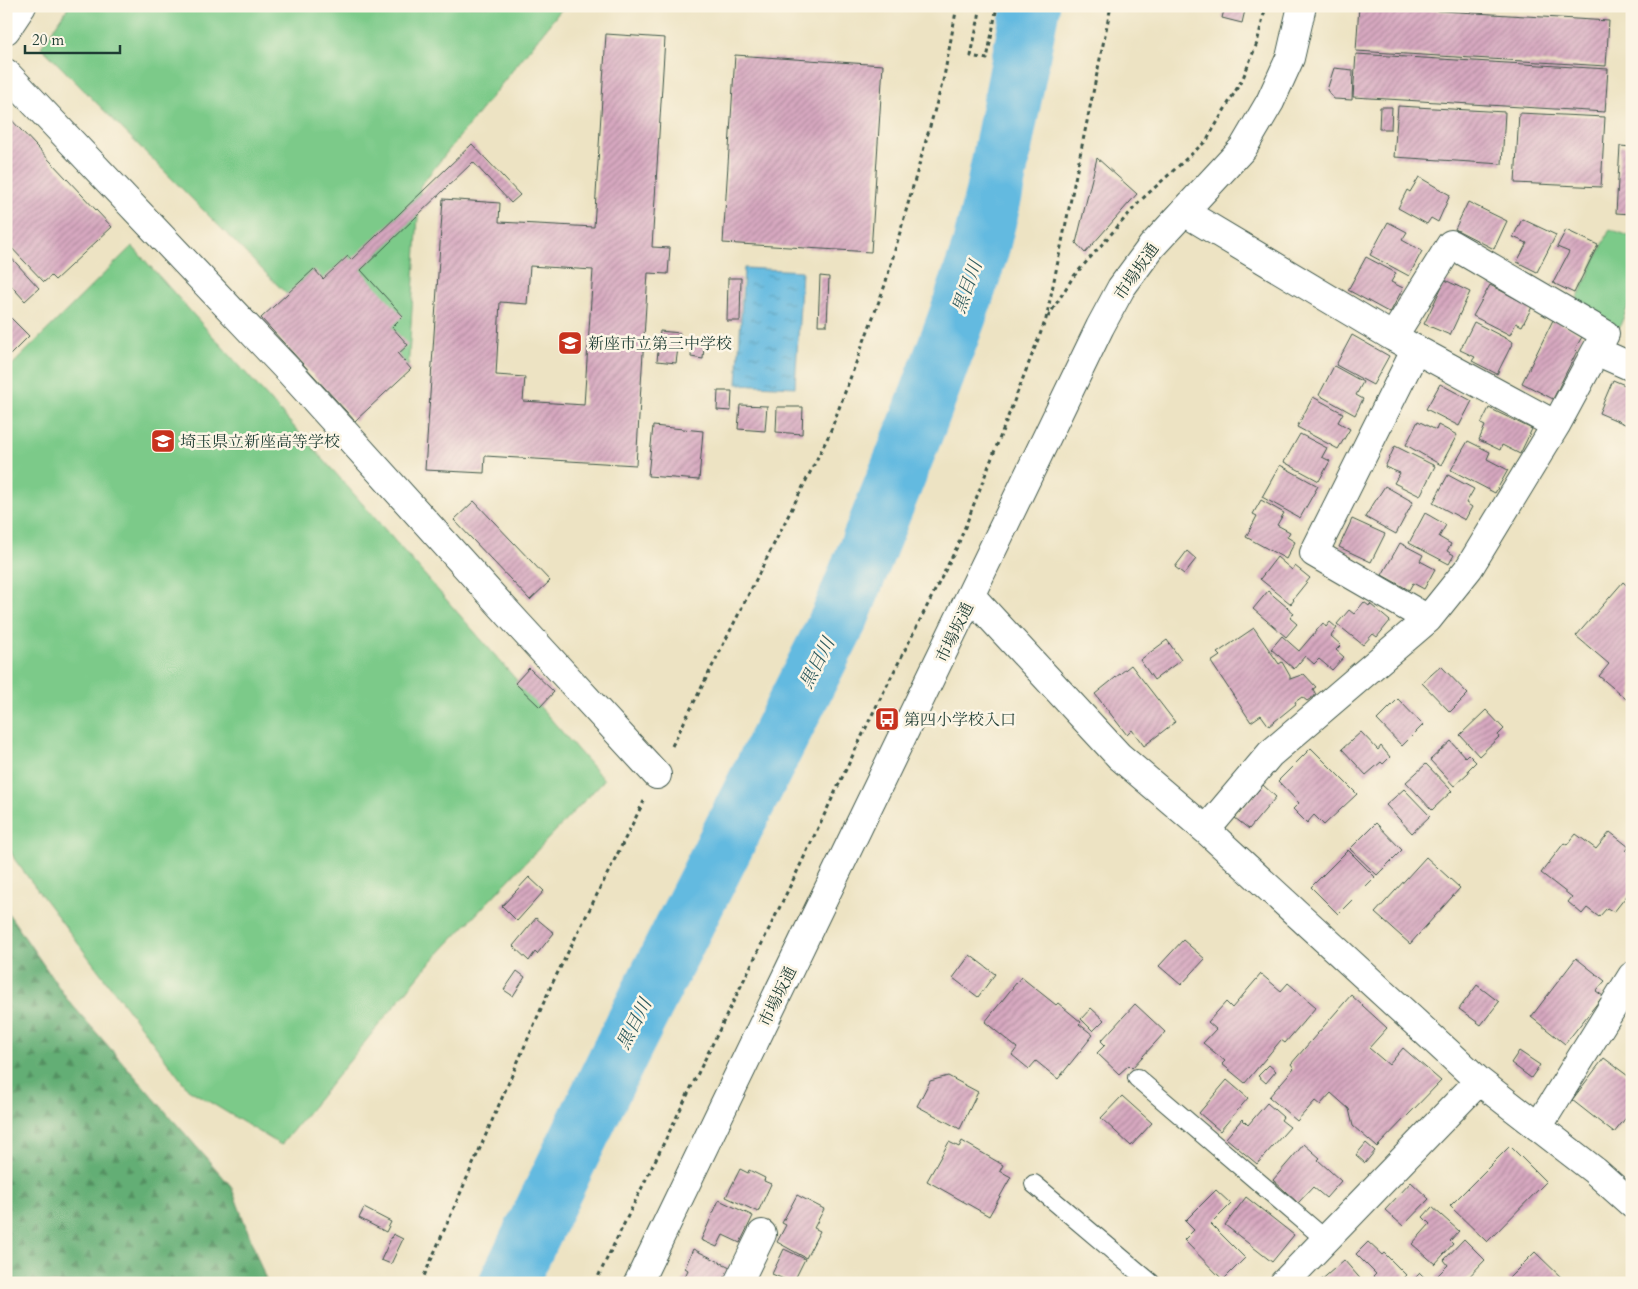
<svg xmlns="http://www.w3.org/2000/svg" width="1638" height="1289" viewBox="0 0 1638 1289" font-family="Cardo,'Noto Serif JP',serif">
<defs>
<pattern id="forest-firs" width="22" height="20" patternUnits="userSpaceOnUse" patternTransform="scale(1.25)"><rect width="22" height="20" fill="#64ae75"/><path d="M5 1l3.5 6h-7zM16 11l3.5 6h-7z" fill="#528f61"/></pattern>
<pattern id="water-ripples" width="26" height="14" patternUnits="userSpaceOnUse" patternTransform="scale(1.25)"><rect width="26" height="14" fill="#63bae0"/><path d="M2 4q2-2 4 0t4 0M15 11q2-2 4 0t4 0" fill="none" stroke="#5198b6"/></pattern>
<pattern id="building-hatch" width="6" height="6" patternUnits="userSpaceOnUse" patternTransform="scale(1.25)"><rect width="6" height="6" fill="#d7a8c0"/><path d="M-1 1l2-2M0 6l6-6M5 7l2-2" fill="none" stroke="#ae8a9d"/></pattern>
</defs>
<rect width="100%" height="100%" fill="#fcf5e5"/>
<filter id="ink" filterUnits="userSpaceOnUse"><feTurbulence type="fractalNoise" baseFrequency=".02" numOctaves="2"/><feDisplacementMap in="SourceGraphic" scale="10" xChannelSelector="R" yChannelSelector="G"/><feConvolveMatrix kernelMatrix="1 2 1 2 8 2 1 2 1" color-interpolation-filters="sRGB"/></filter>
<filter id="wash" filterUnits="userSpaceOnUse"><feTurbulence type="fractalNoise" baseFrequency=".0096" numOctaves="4" result="noise"/><feDisplacementMap in="SourceGraphic" scale="20" xChannelSelector="R" yChannelSelector="G"/><feGaussianBlur stdDeviation="1.12" result="paint"/><feColorMatrix in="noise" values="0 0 0 0 0 0 0 0 0 0 0 0 0 0 0 0 0 1.4 0 .05"/><feComposite in="paint" operator="in"/></filter>
<g filter="url(#wash)">
<rect width="100%" height="100%" fill="#ede3c3"/>
<path fill="url(#forest-firs)" stroke="#427654" d="M 6,910 L 67,999 L 231,1186 L 267,1283 L 6,1283 Z"/>
<path fill="#7bca89" stroke="#4d845e" d="M 69,6 L 564,6 L 420,186 L 408,371 L 383,391 L 41,47 Z
M 1610,229 L 1632,237 L 1632,297 L 1619,328 L 1575,303 Z
M 132,246 L 339,477 L 604,780 L 427,966 L 281,1145 L 188,1089 L 15,860 L 6,842 L 6,371 Z"/>
<path fill="url(#water-ripples)" stroke="#417c8a" d="M 744,268 L 802,271 L 795,387 L 737,384 Z"/>
<g fill="none" stroke-linecap="round" stroke-linejoin="round">
<path stroke="#63bae0" stroke-width="58" d="M 508,1283 L 621,1051 L 840,617 L 918,423 L 958,315 L 980,250 L 994,193 L 1031,6"/>
</g>
<g id="blocks">
<path fill="url(#building-hatch)" fill-rule="evenodd" d="M 1225,6 L 1246,6 L 1242,23 L 1222,18 Z
M 1359,6 L 1609,21 L 1606,66 L 1356,51 Z
M 1534,6 L 1563,6 L 1562,11 L 1534,9 Z
M 606,34 L 665,38 L 652,247 L 670,248 L 668,274 L 648,273 L 636,465 L 485,456 L 484,473 L 425,470 L 443,199 L 500,203 L 499,222 L 594,227 ZM 530,266 L 593,270 L 584,405 L 523,401 L 525,377 L 496,375 L 500,302 L 527,304 Z
M 1356,54 L 1608,69 L 1605,112 L 1353,97 Z
M 735,55 L 883,65 L 871,252 L 723,243 Z
M 1334,68 L 1353,70 L 1352,100 L 1334,99 L 1327,90 Z
M 1398,106 L 1505,112 L 1502,164 L 1394,157 Z
M 1380,107 L 1392,107 L 1391,129 L 1379,129 Z
M 1519,113 L 1605,117 L 1601,187 L 1515,183 Z
M 6,114 L 112,227 L 55,280 L 51,276 L 44,282 L 6,242 Z
M 472,144 L 520,195 L 511,203 L 473,162 L 361,270 L 403,316 L 392,327 L 408,345 L 398,354 L 411,369 L 355,421 L 261,318 L 314,269 L 323,279 L 348,256 L 351,260 Z
M 1620,146 L 1632,147 L 1632,214 L 1616,213 Z
M 1097,158 L 1137,194 L 1085,253 L 1076,243 Z
M 1419,177 L 1450,195 L 1438,222 L 1431,218 L 1427,224 L 1398,208 L 1407,190 L 1410,192 Z
M 1468,202 L 1507,221 L 1494,249 L 1455,229 Z
M 1522,219 L 1556,235 L 1537,272 L 1517,262 L 1527,243 L 1513,237 Z
M 1388,222 L 1407,232 L 1402,240 L 1422,251 L 1409,276 L 1370,255 Z
M 1566,230 L 1598,245 L 1574,293 L 1553,283 L 1569,252 L 1557,247 Z
M 6,252 L 39,288 L 25,301 L 6,280 Z
M 1366,257 L 1396,273 L 1391,282 L 1403,288 L 1390,313 L 1348,290 Z
M 820,276 L 829,277 L 827,325 L 818,325 Z
M 728,278 L 741,278 L 740,321 L 727,321 Z
M 1445,280 L 1470,292 L 1450,335 L 1424,324 Z
M 1490,285 L 1532,307 L 1522,326 L 1516,323 L 1510,335 L 1473,316 Z
M 11,318 L 29,336 L 6,359 L 6,323 Z
M 1553,320 L 1583,335 L 1575,349 L 1577,351 L 1553,399 L 1522,383 Z
M 1474,322 L 1513,342 L 1497,374 L 1472,361 L 1475,357 L 1460,350 Z
M 660,331 L 680,333 L 676,363 L 657,361 Z
M 1352,335 L 1389,356 L 1373,385 L 1336,365 Z
M 692,345 L 704,346 L 703,359 L 691,357 Z
M 1334,366 L 1363,382 L 1356,395 L 1363,399 L 1355,415 L 1319,395 Z
M 1613,380 L 1632,388 L 1632,427 L 1599,413 Z
M 1440,384 L 1472,401 L 1459,426 L 1426,409 Z
M 718,391 L 732,391 L 731,411 L 717,410 Z
M 1313,397 L 1343,413 L 1338,422 L 1350,429 L 1338,449 L 1297,427 Z
M 740,405 L 767,406 L 765,431 L 738,429 Z
M 777,407 L 803,407 L 802,434 L 776,432 Z
M 1489,408 L 1532,429 L 1520,454 L 1502,445 L 1500,450 L 1479,440 L 1485,426 L 1481,424 Z
M 1418,421 L 1436,430 L 1438,425 L 1457,435 L 1441,465 L 1406,445 Z
M 653,426 L 703,431 L 699,480 L 648,476 Z
M 1300,434 L 1327,448 L 1322,457 L 1330,461 L 1319,481 L 1284,462 Z
M 1468,441 L 1490,452 L 1487,459 L 1508,470 L 1495,493 L 1451,470 Z
M 1395,446 L 1435,466 L 1420,496 L 1394,483 L 1400,473 L 1385,467 Z
M 1280,465 L 1318,486 L 1300,518 L 1262,497 Z
M 1448,475 L 1474,489 L 1466,503 L 1472,507 L 1465,520 L 1433,503 Z
M 1385,486 L 1413,502 L 1396,534 L 1365,517 Z
M 1261,500 L 1284,513 L 1277,525 L 1290,532 L 1287,537 L 1295,542 L 1286,559 L 1246,537 L 1257,516 L 1253,514 Z
M 474,501 L 550,581 L 530,600 L 454,520 Z
M 1425,513 L 1446,525 L 1439,537 L 1451,544 L 1447,551 L 1454,555 L 1449,564 L 1409,543 Z
M 1352,519 L 1385,534 L 1371,562 L 1339,547 Z
M 1400,543 L 1423,555 L 1420,561 L 1435,569 L 1424,589 L 1413,583 L 1409,590 L 1382,575 Z
M 1187,551 L 1196,559 L 1184,574 L 1175,567 Z
M 1277,557 L 1292,570 L 1295,566 L 1310,578 L 1293,599 L 1294,600 L 1291,604 L 1260,579 Z
M 1623,582 L 1632,590 L 1630,619 L 1632,704 L 1599,676 L 1609,664 L 1576,636 Z
M 1268,591 L 1294,613 L 1290,618 L 1297,624 L 1286,637 L 1253,609 Z
M 1364,602 L 1369,606 L 1370,604 L 1390,621 L 1377,637 L 1373,634 L 1363,645 L 1337,624 L 1349,610 L 1354,614 Z
M 1330,622 L 1337,628 L 1331,636 L 1341,645 L 1336,650 L 1344,657 L 1332,670 L 1319,659 L 1314,664 L 1305,656 L 1294,669 L 1271,649 L 1282,636 L 1299,651 L 1323,623 L 1326,627 Z
M 1254,628 L 1279,664 L 1282,662 L 1290,676 L 1290,679 L 1304,674 L 1316,687 L 1313,689 L 1316,695 L 1307,701 L 1302,697 L 1295,702 L 1296,704 L 1269,726 L 1261,715 L 1251,722 L 1211,662 L 1220,656 L 1217,653 Z
M 1167,640 L 1181,660 L 1154,680 L 1140,660 Z
M 1131,665 L 1175,722 L 1144,746 L 1132,730 L 1127,735 L 1095,694 Z
M 1441,666 L 1468,694 L 1450,712 L 1422,683 Z
M 529,668 L 554,692 L 540,707 L 515,683 Z
M 1398,699 L 1423,725 L 1402,746 L 1377,720 Z
M 1486,710 L 1504,729 L 1498,735 L 1499,737 L 1479,756 L 1460,735 Z
M 1361,732 L 1378,750 L 1381,746 L 1390,757 L 1383,764 L 1381,762 L 1366,775 L 1342,749 Z
M 1451,741 L 1465,757 L 1468,754 L 1476,762 L 1468,770 L 1469,772 L 1454,786 L 1430,760 Z
M 1311,748 L 1357,794 L 1324,825 L 1314,815 L 1307,823 L 1293,809 L 1299,803 L 1278,781 Z
M 1426,764 L 1452,791 L 1432,810 L 1406,782 Z
M 1263,785 L 1276,797 L 1249,829 L 1235,818 Z
M 1404,789 L 1430,816 L 1412,833 L 1386,805 Z
M 1376,823 L 1402,850 L 1377,875 L 1350,849 Z
M 1610,832 L 1629,847 L 1626,851 L 1632,856 L 1632,876 L 1629,880 L 1632,882 L 1632,889 L 1614,912 L 1607,908 L 1599,917 L 1587,908 L 1582,914 L 1568,902 L 1572,897 L 1541,873 L 1564,843 L 1567,845 L 1576,834 L 1596,849 Z
M 1348,850 L 1375,877 L 1338,914 L 1311,887 Z
M 1426,857 L 1460,888 L 1410,944 L 1375,913 Z
M 529,877 L 544,891 L 517,921 L 502,906 Z
M 536,918 L 554,933 L 537,954 L 535,952 L 529,961 L 513,946 Z
M 1183,940 L 1205,959 L 1181,985 L 1159,966 Z
M 970,955 L 995,974 L 978,997 L 953,978 Z
M 1576,958 L 1605,981 L 1596,991 L 1603,996 L 1565,1044 L 1531,1017 Z
M 517,971 L 525,977 L 513,996 L 504,990 Z
M 1261,974 L 1281,991 L 1288,983 L 1316,1007 L 1285,1043 L 1281,1040 L 1245,1083 L 1222,1064 L 1225,1061 L 1203,1043 L 1216,1029 L 1208,1022 L 1226,1002 L 1232,1008 Z
M 1021,977 L 1056,1005 L 1058,1003 L 1081,1022 L 1079,1024 L 1093,1035 L 1058,1079 L 1036,1061 L 1029,1069 L 1012,1055 L 1017,1048 L 985,1022 Z
M 1477,985 L 1499,1002 L 1481,1025 L 1459,1009 Z
M 1351,995 L 1387,1028 L 1369,1048 L 1389,1065 L 1403,1048 L 1441,1081 L 1377,1147 L 1353,1126 L 1349,1109 L 1331,1093 L 1320,1105 L 1315,1101 L 1297,1121 L 1269,1097 L 1294,1068 L 1291,1064 Z
M 1135,1004 L 1165,1032 L 1132,1068 L 1129,1065 L 1119,1074 L 1097,1053 L 1105,1045 L 1101,1041 Z
M 1091,1008 L 1104,1020 L 1093,1031 L 1081,1019 Z
M 1519,1051 L 1540,1065 L 1531,1078 L 1511,1063 Z
M 1604,1058 L 1632,1079 L 1632,1110 L 1614,1133 L 1572,1100 Z
M 1269,1065 L 1276,1071 L 1266,1083 L 1258,1076 Z
M 948,1076 L 978,1092 L 960,1129 L 917,1106 L 930,1081 Z
M 1227,1080 L 1248,1098 L 1220,1131 L 1199,1113 Z
M 1122,1096 L 1152,1123 L 1131,1146 L 1101,1118 Z
M 1267,1103 L 1283,1117 L 1281,1120 L 1290,1127 L 1257,1164 L 1226,1138 L 1242,1119 L 1248,1125 Z
M 962,1141 L 1003,1165 L 1000,1171 L 1011,1177 L 989,1216 L 927,1181 L 949,1142 L 959,1147 Z
M 1366,1143 L 1375,1151 L 1365,1163 L 1356,1155 Z
M 1304,1144 L 1320,1158 L 1318,1160 L 1341,1181 L 1326,1198 L 1313,1187 L 1298,1203 L 1273,1180 Z
M 1510,1146 L 1546,1182 L 1487,1242 L 1450,1206 Z
M 740,1169 L 748,1173 L 749,1170 L 765,1178 L 764,1181 L 771,1184 L 758,1212 L 726,1197 Z
M 1411,1182 L 1429,1199 L 1403,1226 L 1385,1210 Z
M 1216,1190 L 1231,1204 L 1211,1224 L 1245,1258 L 1223,1280 L 1184,1240 L 1194,1230 L 1185,1221 Z
M 797,1195 L 824,1209 L 814,1228 L 820,1231 L 806,1258 L 777,1242 L 786,1225 L 782,1223 Z
M 1246,1197 L 1294,1235 L 1272,1262 L 1225,1225 Z
M 719,1200 L 753,1216 L 740,1243 L 723,1235 L 717,1247 L 701,1240 Z
M 1432,1207 L 1459,1231 L 1450,1241 L 1453,1244 L 1435,1264 L 1412,1244 L 1430,1224 L 1423,1217 Z
M 364,1208 L 391,1222 L 386,1232 L 359,1218 Z
M 393,1234 L 403,1239 L 391,1264 L 381,1260 Z
M 1464,1239 L 1485,1260 L 1463,1283 L 1442,1283 L 1436,1277 L 1448,1265 L 1444,1260 Z
M 1368,1242 L 1382,1255 L 1384,1253 L 1406,1275 L 1398,1283 L 1379,1283 L 1373,1277 L 1376,1274 L 1356,1254 Z
M 693,1249 L 730,1267 L 723,1283 L 682,1283 L 688,1270 L 685,1268 Z
M 784,1249 L 805,1259 L 793,1283 L 772,1274 Z
M 1535,1252 L 1566,1282 L 1565,1283 L 1512,1283 L 1508,1279 Z
M 1344,1260 L 1364,1283 L 1318,1283 Z
M 1420,1273 L 1430,1283 L 1410,1283 Z"/>
</g>
</g>
<g filter="url(#ink)">
<use href="#blocks" fill-opacity="0" stroke="#3e5649" stroke-width="1"/>
<g fill="none" stroke-linecap="round" stroke-linejoin="round">
<defs>
<path id="lane" d="M 1137,1078 L 1325,1239
M 1034,1184 L 1151,1283"/>
<path id="street" d="M 6,30 L 22,6
M 6,73 L 289,371 L 516,622 L 657,775
M 1184,212 L 1393,337 L 1556,425
M 1393,337 L 1451,244 L 1605,334 L 1596,351 L 1632,367
M 1416,349 L 1314,553 L 1428,619
M 971,596 L 1119,756 L 1206,830 L 1479,1081 L 1595,1171 L 1632,1204
M 1206,830 L 1270,754 L 1428,619 L 1469,568 L 1556,425 L 1596,351
M 1538,1127 L 1632,976
M 738,1283 L 762,1234
M 1284,1283 L 1479,1081"/>
<path id="secondary" d="M 638,1283 L 1100,327 L 1121,288 L 1152,246 L 1243,148 L 1270,102 L 1290,58 L 1302,6"/>
</defs>
<use href="#lane" stroke="#3e5649" stroke-width="20"/>
<use href="#street" stroke="#3e5649" stroke-width="30"/>
<use href="#secondary" stroke="#3e5649" stroke-width="30"/>
<path stroke="#3e5649" stroke-width="3" stroke-dasharray="4 4" stroke-linecap="butt" d="M 981,6 L 971,56 L 987,59 L 997,6
M 1048,317 L 1073,277 L 1141,200 L 1207,140 L 1243,78 L 1257,43 L 1266,6
M 672,746 L 829,435 L 885,285 L 944,77 L 957,6
M 421,1283 L 551,986 L 644,801
M 595,1283 L 795,876 L 873,713 L 958,545 L 1046,319 L 1111,6"/>
<use href="#lane" stroke="#fff" stroke-width="18"/>
<use href="#street" stroke="#fff" stroke-width="28"/>
<use href="#secondary" stroke="#fff" stroke-width="28"/>
</g>
</g>
<defs>
<symbol id="school-square" viewBox="-11 -11 22 22"><rect x="-9" y="-9" width="18" height="18" rx="4" fill="#c8321e" stroke="#fcf5e5"/><path d="M0-5L7-2L0 1L-7-2ZM-4 1L0 2.5L4 1V4Q0 6-4 4Z" fill="#fff"/></symbol>
<symbol id="bus-square" viewBox="-11 -11 22 22"><rect x="-9" y="-9" width="18" height="18" rx="4" fill="#c8321e" stroke="#fcf5e5"/><path d="M-5-6H5V4H4V6H2V4H-2V6H-4V4H-5ZM-3.5-4V0h7V-4ZM-3.5 1.2v1.5H-2V1.2ZM2 1.2v1.5H3.5V1.2Z" fill="#fff"/></symbol>
</defs>
<g fill-rule="evenodd">
<use href="#school-square" x="556" y="329" width="28" height="28"/>
<use href="#school-square" x="149" y="427" width="28" height="28"/>
<use href="#bus-square" x="873" y="705" width="28" height="28"/>
</g>
<g text-anchor="middle" stroke-width="5" stroke-linejoin="round" paint-order="stroke">
<g font-size="16" fill="#1f3d34" stroke="#fcf5e5">
<text transform="translate(1136 271) rotate(-55)" y="6">市場坂通</text>
<text transform="translate(954 632) rotate(-64)" y="6">市場坂通</text>
<text transform="translate(777 996) rotate(-64)" y="6">市場坂通</text>
</g>
<g font-size="16" fill="#1f3d34" stroke="#fcf5e5" text-anchor="start">
<text x="588" y="349">新座市立第三中学校</text>
<text x="180" y="447">埼玉県立新座高等学校</text>
<text x="904" y="725">第四小学校入口</text>
</g>
<g font-size="18" font-style="italic" fill="#305c5f" stroke="#fcf5e5">
<text transform="translate(967 287) rotate(-70)" y="6">黒目川</text>
<text transform="translate(817 663) rotate(-63)" y="6">黒目川</text>
<text transform="translate(634 1024) rotate(-63)" y="6">黒目川</text>
</g>
</g>
<rect width="1638" height="1289" fill="none" stroke="#fcf5e5" stroke-width="25"/>
<path d="M25 45v8h95v-8" fill="none" stroke="#1f3d34" stroke-width="2.5"/>
<text x="32" y="45" font-size="15" fill="#1f3d34" stroke="#fcf5e5" stroke-width="4" paint-order="stroke">20 m</text>
</svg>
